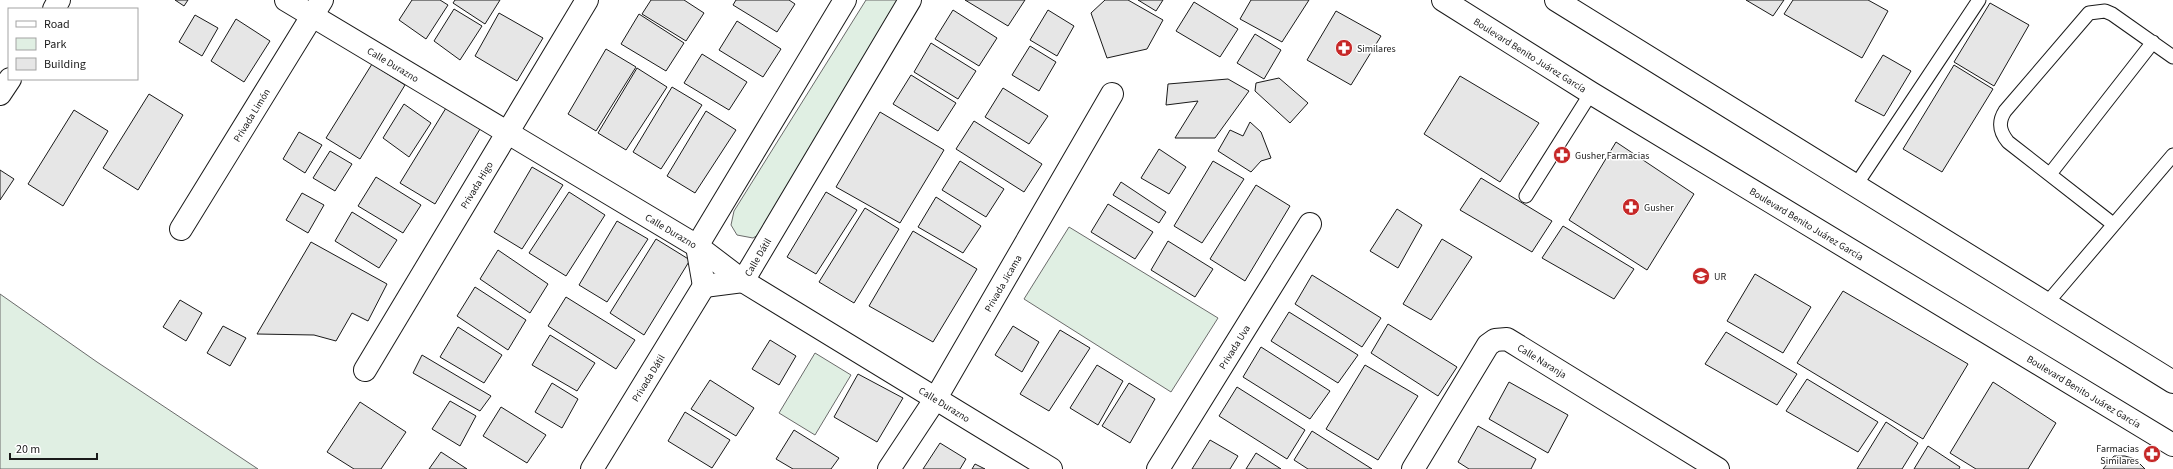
<svg xmlns="http://www.w3.org/2000/svg" width="2173" height="469" viewBox="0 0 2173 469" font-family="'Source Sans 3',sans-serif">
<rect width="100%" height="100%" fill="#fff"/>
<path fill="#e0efe3" stroke="#6a6a6a" d="M 866,0 L 908,0 L 765,231 L 753,238 L 737,235 L 731,225 L 734,211 Z
M 1069,227 L 1218,318 L 1171,392 L 1024,299 Z
M 0,294 L 97,362 L 258,469 L 0,469 Z
M 815,353 L 851,375 L 815,435 L 779,413 Z"/>
<path fill="#e6e6e6" stroke="#1a1a1a" d="M 175,0 L 188,0 L 184,6 Z
M 412,0 L 440,0 L 448,5 L 426,39 L 399,20 Z
M 455,0 L 500,0 L 485,24 L 453,3 Z
M 651,0 L 684,0 L 704,13 L 686,41 L 642,14 Z
M 736,0 L 789,0 L 795,4 L 777,32 L 733,5 Z
M 965,0 L 1025,0 L 1008,26 Z
M 1105,0 L 1128,0 L 1163,20 L 1147,49 L 1107,58 L 1091,13 Z
M 1138,0 L 1163,0 L 1156,11 Z
M 1251,0 L 1309,0 L 1282,42 L 1240,19 Z
M 1746,0 L 1784,0 L 1773,16 Z
M 1793,0 L 1868,0 L 1888,11 L 1862,58 L 1784,14 Z
M 1194,2 L 1238,29 L 1220,57 L 1176,31 Z
M 1990,3 L 2029,25 L 1994,86 L 1954,62 Z
M 454,9 L 482,26 L 460,60 L 434,41 Z
M 953,10 L 997,38 L 979,66 L 935,39 Z
M 1048,10 L 1074,26 L 1057,56 L 1030,40 Z
M 1336,11 L 1381,36 L 1351,85 L 1307,60 Z
M 499,13 L 543,38 L 517,81 L 475,56 Z
M 639,14 L 684,43 L 666,71 L 621,44 Z
M 195,15 L 218,28 L 202,56 L 179,42 Z
M 236,19 L 270,41 L 244,82 L 211,61 Z
M 737,21 L 781,49 L 763,77 L 719,50 Z
M 1255,34 L 1281,50 L 1264,79 L 1237,63 Z
M 931,43 L 976,71 L 958,99 L 914,72 Z
M 1030,46 L 1056,62 L 1039,91 L 1012,75 Z
M 606,49 L 636,67 L 596,131 L 568,114 Z
M 702,54 L 747,82 L 729,110 L 684,83 Z
M 1883,55 L 1911,71 L 1884,116 L 1855,101 Z
M 372,64 L 405,85 L 360,159 L 326,138 Z
M 1954,65 L 1993,89 L 1942,172 L 1903,149 Z
M 637,68 L 667,87 L 626,150 L 598,133 Z
M 911,75 L 956,103 L 938,131 L 893,104 Z
M 1460,76 L 1539,123 L 1500,182 L 1424,134 Z
M 1279,78 L 1308,103 L 1290,123 L 1255,91 L 1256,83 Z
M 1228,79 L 1249,91 L 1215,138 L 1175,138 L 1198,101 L 1166,105 L 1168,84 Z
M 672,87 L 702,105 L 661,169 L 633,152 Z
M 1003,88 L 1048,116 L 1029,144 L 985,117 Z
M 149,94 L 183,115 L 138,190 L 103,168 Z
M 404,104 L 431,123 L 409,157 L 383,138 Z
M 446,108 L 480,129 L 435,204 L 400,183 Z
M 74,110 L 108,131 L 63,206 L 28,184 Z
M 706,111 L 736,130 L 695,193 L 667,176 Z
M 880,112 L 944,150 L 900,223 L 836,187 Z
M 974,121 L 1042,164 L 1024,192 L 956,149 Z
M 1250,122 L 1261,132 L 1271,158 L 1261,161 L 1251,172 L 1218,151 L 1230,130 L 1243,136 Z
M 299,132 L 322,145 L 305,173 L 283,159 Z
M 1616,142 L 1694,194 L 1647,270 L 1569,220 Z
M 1159,149 L 1186,167 L 1169,194 L 1141,178 Z
M 330,151 L 352,164 L 335,191 L 313,178 Z
M 960,161 L 1004,189 L 986,217 L 942,190 Z
M 1213,161 L 1244,179 L 1202,243 L 1174,226 Z
M 532,167 L 563,185 L 522,249 L 494,232 Z
M 0,170 L 14,179 L 0,200 Z
M 376,177 L 421,205 L 403,233 L 358,206 Z
M 1481,178 L 1552,221 L 1532,252 L 1460,210 Z
M 1121,182 L 1166,212 L 1159,223 L 1113,195 Z
M 1256,185 L 1290,206 L 1245,281 L 1210,259 Z
M 569,192 L 605,215 L 566,276 L 529,253 Z
M 826,192 L 857,210 L 816,274 L 787,257 Z
M 302,193 L 324,205 L 308,233 L 286,220 Z
M 936,197 L 981,226 L 963,253 L 918,227 Z
M 1108,204 L 1153,232 L 1135,259 L 1091,232 Z
M 865,208 L 899,229 L 854,303 L 819,282 Z
M 1397,209 L 1422,225 L 1398,268 L 1370,251 Z
M 352,212 L 397,240 L 379,268 L 335,241 Z
M 617,221 L 648,239 L 607,302 L 579,285 Z
M 1563,226 L 1634,269 L 1614,299 L 1542,258 Z
M 913,231 L 977,269 L 933,342 L 869,306 Z
M 656,239 L 690,260 L 644,335 L 610,313 Z
M 1442,239 L 1472,257 L 1431,320 L 1403,304 Z
M 1168,241 L 1213,269 L 1195,297 L 1151,270 Z
M 311,242 L 387,284 L 368,321 L 352,313 L 336,341 L 314,335 L 257,334 Z
M 498,250 L 548,284 L 530,313 L 480,279 Z
M 1755,274 L 1811,307 L 1783,353 L 1727,321 Z
M 1312,275 L 1381,318 L 1362,347 L 1295,304 Z
M 475,287 L 526,320 L 508,350 L 457,316 Z
M 1843,291 L 1968,364 L 1923,439 L 1797,363 Z
M 566,297 L 635,340 L 616,369 L 548,326 Z
M 180,300 L 202,313 L 186,341 L 163,327 Z
M 1289,312 L 1358,355 L 1338,383 L 1271,341 Z
M 1388,324 L 1457,367 L 1438,396 L 1371,353 Z
M 223,326 L 246,338 L 230,366 L 207,353 Z
M 1013,326 L 1039,342 L 1022,372 L 995,355 Z
M 458,327 L 502,355 L 484,383 L 440,357 Z
M 1060,330 L 1090,348 L 1049,411 L 1020,394 Z
M 1726,332 L 1797,374 L 1777,405 L 1705,364 Z
M 550,335 L 595,363 L 577,391 L 532,365 Z
M 770,340 L 796,356 L 779,385 L 752,369 Z
M 1261,347 L 1330,391 L 1310,419 L 1243,377 Z
M 422,355 L 491,396 L 480,411 L 413,373 Z
M 1097,365 L 1123,381 L 1098,425 L 1070,408 Z
M 1365,365 L 1418,396 L 1378,460 L 1326,429 Z
M 858,374 L 903,398 L 877,442 L 834,417 Z
M 1807,379 L 1878,422 L 1858,452 L 1786,411 Z
M 710,380 L 754,408 L 736,436 L 691,409 Z
M 1509,382 L 1568,415 L 1548,453 L 1489,419 Z
M 1993,382 L 2056,423 L 2028,469 L 1976,469 L 1950,453 Z
M 552,383 L 578,399 L 562,428 L 535,412 Z
M 1129,383 L 1155,399 L 1130,443 L 1102,426 Z
M 1237,387 L 1305,430 L 1287,459 L 1219,416 Z
M 450,401 L 476,416 L 460,446 L 432,429 Z
M 360,402 L 406,432 L 381,469 L 354,469 L 327,452 Z
M 501,407 L 546,435 L 527,463 L 483,436 Z
M 685,412 L 730,440 L 712,468 L 668,441 Z
M 1886,422 L 1918,443 L 1902,469 L 1857,469 Z
M 1478,426 L 1536,459 L 1531,469 L 1469,469 L 1458,462 Z
M 794,430 L 839,458 L 831,469 L 793,469 L 776,459 Z
M 1312,431 L 1372,469 L 1308,469 L 1294,460 Z
M 1210,440 L 1238,456 L 1230,469 L 1192,469 Z
M 940,443 L 966,459 L 960,469 L 923,469 Z
M 1928,446 L 1960,467 L 1959,469 L 1914,469 Z
M 441,452 L 467,469 L 429,469 Z
M 1256,453 L 1281,469 L 1246,469 Z
M 2114,456 L 2125,456 L 2135,459 L 2145,469 L 2103,469 Z
M 975,464 L 985,469 L 972,469 Z"/>
<g fill="none" stroke-linecap="round" stroke-linejoin="round">
<defs>
<path id="lane" d="M 2050,174 L 2153,42
M 1856,185 L 1979,0
M 1526,196 L 1591,93
M 2113,224 L 2008,142 C 1999,131 1998,122 2005,111 L 2089,13 L 2105,11 L 2112,14 L 2173,57
M 2047,303 L 2173,155"/>
<g id="street">
<path id="s1" d="M 286,0 L 697,246 L 743,281 L 1051,469"/>
<path d="M 54,9 L 59,0"/>
<path d="M 0,94 L 10,79"/>
<path id="s2" d="M 181,229 L 322,0"/>
<path id="s3" d="M 365,370 L 587,0"/>
<path id="s4" d="M 592,469 L 704,286"/>
<path id="s5" d="M 889,469 L 936,398 L 1112,94"/>
<path id="s6" d="M 1158,469 L 1310,224"/>
<path id="s7" d="M 1413,469 L 1488,345 L 1495,340 L 1507,339 L 1718,469"/>
</g>
<g id="secondary">
<path id="s8" d="M 845,0 L 697,246 L 704,286 L 743,281 L 910,0"/>
</g>
<g id="primary">
<path id="s9" d="M 1443,0 L 1591,93 L 2173,445"/>
<path d="M 1556,0 L 2173,382"/>
</g>
</defs>
<use href="#lane" stroke="#1a1a1a" stroke-width="15"/>
<use href="#street" stroke="#1a1a1a" stroke-width="24"/>
<use href="#secondary" stroke="#1a1a1a" stroke-width="24"/>
<use href="#primary" stroke="#1a1a1a" stroke-width="24"/>
<use href="#lane" stroke="#fff" stroke-width="13"/>
<use href="#street" stroke="#fff" stroke-width="22"/>
<use href="#secondary" stroke="#fff" stroke-width="22"/>
<use href="#primary" stroke="#fff" stroke-width="22"/>
</g>
<defs>
<symbol id="pharmacy-disc" viewBox="-11 -11 22 22"><circle r="9.5" fill="#c62828" stroke="#fff"/><path d="M-2-6h4v4h4v4h-4v4h-4v-4h-4v-4h4Z" fill="#fff"/></symbol>
<symbol id="school-disc" viewBox="-11 -11 22 22"><circle r="9.5" fill="#c62828" stroke="#fff"/><path d="M0-5L7-2L0 1L-7-2ZM-4 1L0 2.5L4 1V4Q0 6-4 4Z" fill="#fff"/></symbol>
</defs>
<g fill-rule="evenodd">
<use href="#pharmacy-disc" x="1334" y="38" width="20" height="20"/>
<use href="#pharmacy-disc" x="1552" y="145" width="20" height="20"/>
<use href="#pharmacy-disc" x="1621" y="197" width="20" height="20"/>
<use href="#school-disc" x="1691" y="266" width="20" height="20"/>
<use href="#pharmacy-disc" x="2142" y="444" width="20" height="20"/>
</g>
<g text-anchor="middle" stroke-width="3" stroke-linejoin="round" paint-order="stroke">
<g font-size="10" fill="#1a1a1a" stroke="#fff" text-anchor="start">
<text x="1357" y="52">Similares</text>
<text x="1575" y="159">Gusher Farmacias</text>
<text x="1644" y="211">Gusher</text>
<text x="1714" y="280">UR</text>
<text x="2139" y="452" text-anchor="end">Farmacias<tspan x="2139" dy="12">Similares</tspan></text>
</g>
<g font-size="10" fill="#1a1a1a" stroke="#fff">
<text dy="4" stroke="none"><textPath href="#s9" startOffset="103">Boulevard Benito Juárez García</textPath></text>
<text dy="4" stroke="none"><textPath href="#s1" startOffset="125">Calle Durazno</textPath></text>
<text dy="4" stroke="none"><textPath href="#s2" startOffset="134">Privada Limón</textPath></text>
<text dy="4" stroke="none"><textPath href="#s3" startOffset="216">Privada Higo</textPath></text>
<text dy="4" stroke="none"><textPath href="#s9" startOffset="427">Boulevard Benito Juárez García</textPath></text>
<text dy="4" stroke="none"><textPath href="#s1" startOffset="449">Calle Durazno</textPath></text>
<text dy="4" stroke="none"><textPath href="#s8" startOffset="395">Calle Dátil</textPath></text>
<text dy="4" stroke="none"><textPath href="#s5" startOffset="218">Privada Jicama</textPath></text>
<text dy="4" stroke="none"><textPath href="#s6" startOffset="144">Privada Uva</textPath></text>
<text dy="4" stroke="none"><textPath href="#s7" startOffset="207">Calle Naranja</textPath></text>
<text dy="4" stroke="none"><textPath href="#s4" startOffset="107">Privada Dátil</textPath></text>
<text dy="4" stroke="none"><textPath href="#s9" startOffset="751">Boulevard Benito Juárez García</textPath></text>
<text dy="4" stroke="none"><textPath href="#s1" startOffset="773">Calle Durazno</textPath></text>
</g>
</g>
<rect x="8" y="8" width="130" height="72" fill="#ffffff" stroke="#a3a3a3"/>
<rect x="16" y="21" width="20" height="6" fill="#ffffff" stroke="#a3a3a3"/>
<text x="44" y="28" font-size="12" fill="#1a1a1a">Road</text>
<rect x="16" y="38" width="20" height="12" fill="#e0efe3" stroke="#a3a3a3"/>
<text x="44" y="48" font-size="12" fill="#1a1a1a">Park</text>
<rect x="16" y="58" width="20" height="12" fill="#e6e6e6" stroke="#a3a3a3"/>
<text x="44" y="68" font-size="12" fill="#1a1a1a">Building</text>
<path d="M10 453v6h87v-6" fill="none" stroke="#1a1a1a" stroke-width="2"/>
<text x="16" y="453" font-size="12" fill="#1a1a1a" stroke="#ffffff" stroke-width="3" paint-order="stroke">20 m</text>
</svg>
